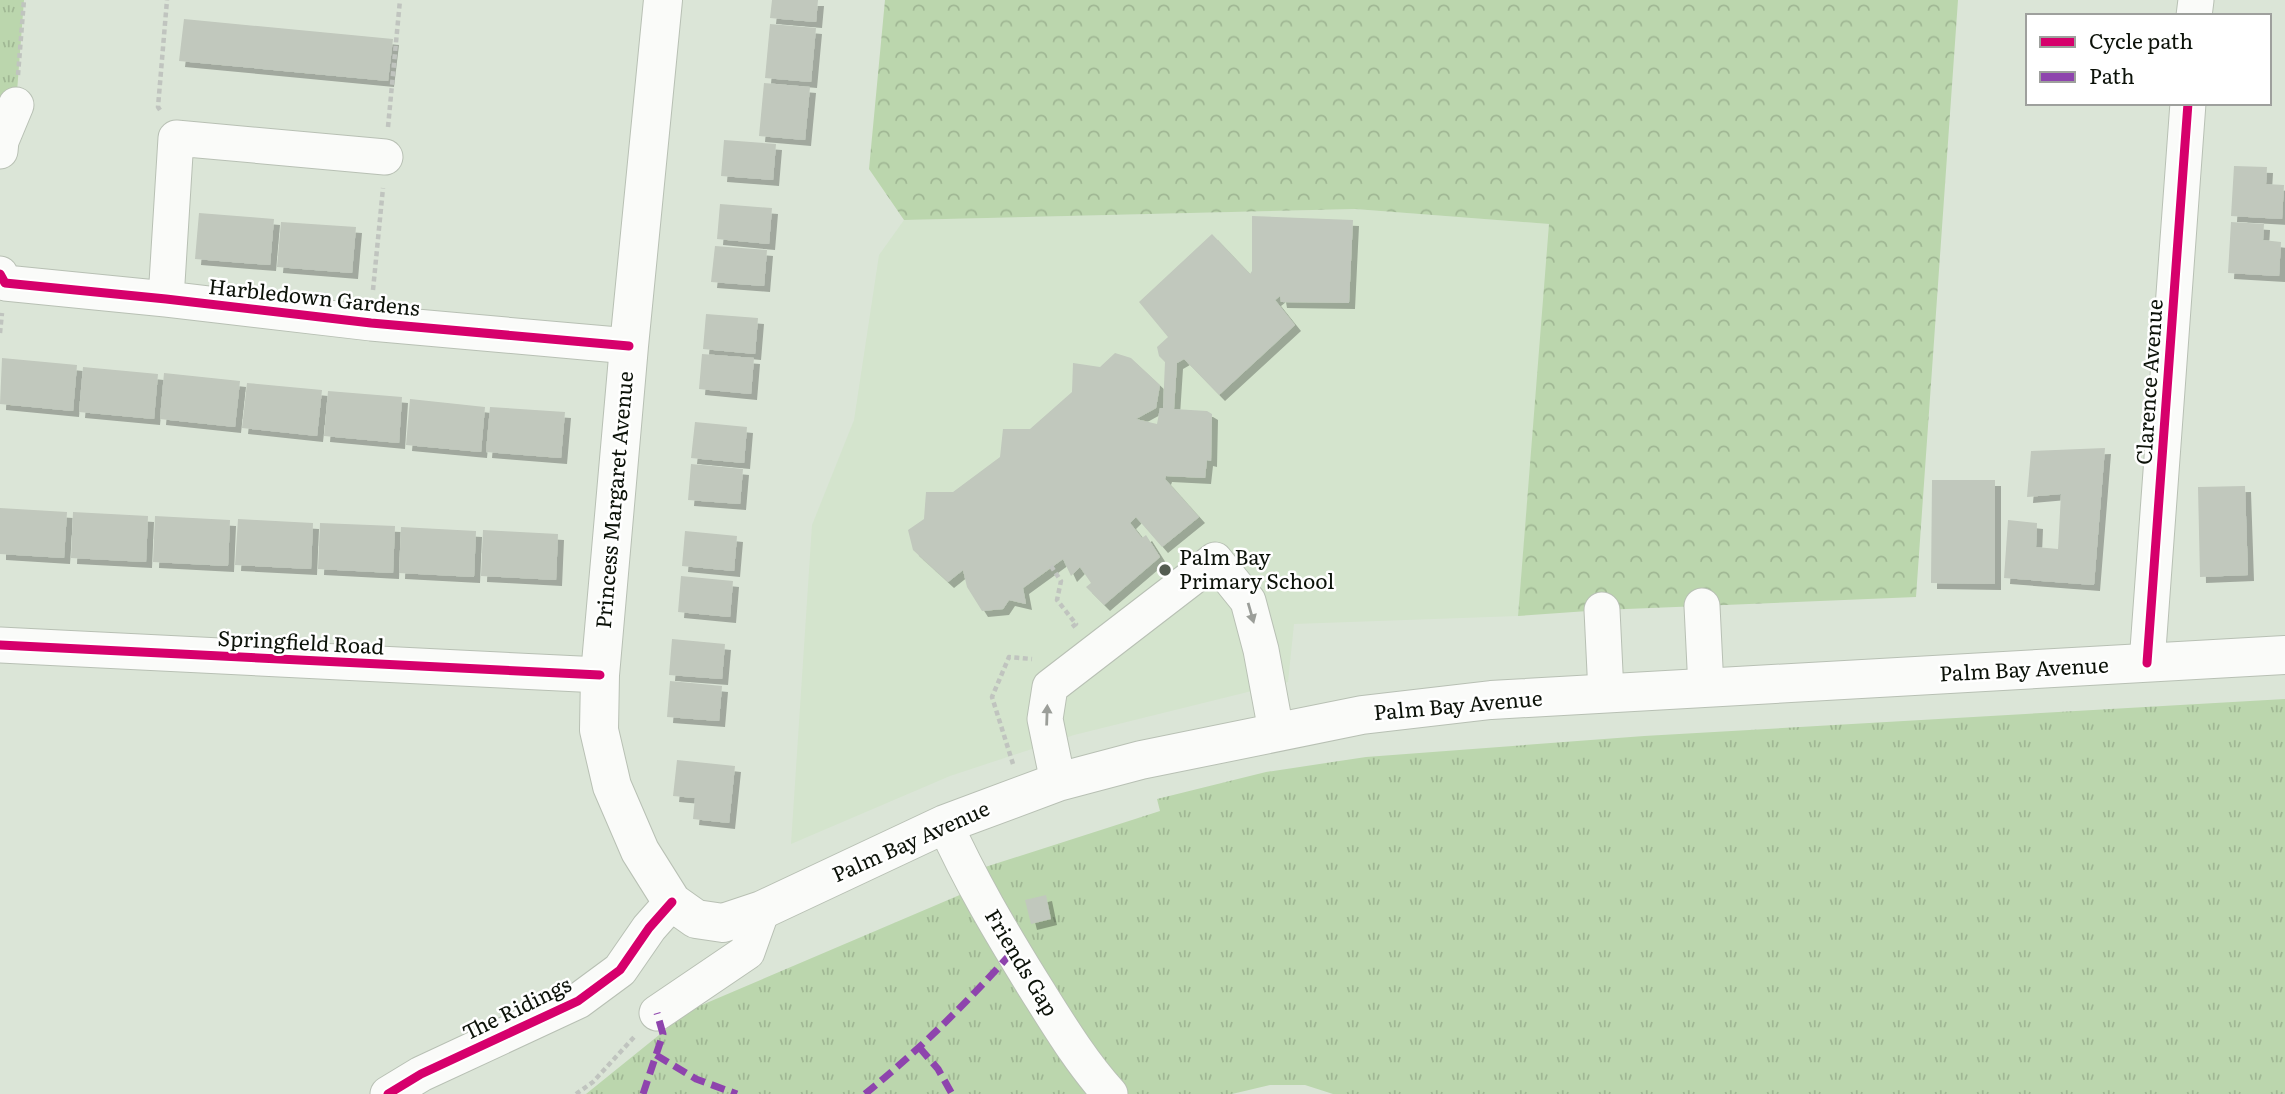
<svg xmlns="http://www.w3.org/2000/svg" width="2285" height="1094" viewBox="0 0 2285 1094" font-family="Literata,serif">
<defs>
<pattern id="grass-tufts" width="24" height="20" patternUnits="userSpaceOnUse" patternTransform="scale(1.75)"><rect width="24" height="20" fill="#bbd6ad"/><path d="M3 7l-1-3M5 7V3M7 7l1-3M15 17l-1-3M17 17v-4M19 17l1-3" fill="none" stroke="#a0b794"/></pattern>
<pattern id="park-crowns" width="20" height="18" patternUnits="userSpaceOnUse" patternTransform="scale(1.75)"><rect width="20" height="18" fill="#bbd6ad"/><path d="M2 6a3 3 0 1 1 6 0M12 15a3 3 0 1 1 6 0" fill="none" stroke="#a0b794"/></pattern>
<filter id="shadow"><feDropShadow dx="6" dy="6" stdDeviation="0" flood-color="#0004"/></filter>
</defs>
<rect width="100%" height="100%" fill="#dbe5d7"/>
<path fill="#d4e4cd" d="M 1355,209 L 1550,224 L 1518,616 L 1294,624 L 1288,682 L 1074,735 L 950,776 L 791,844 L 812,525 L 854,420 L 879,255 L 904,220 Z"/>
<path fill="url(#grass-tufts)" d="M 0,0 L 24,0 L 16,105 L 0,103 Z
M 2285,699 L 2285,1094 L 1333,1094 L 1305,1085 L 1270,1085 L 1232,1094 L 1120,1094 L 979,869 L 1160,811 L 1157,799 L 1266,772 L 1366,757 L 1644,736 Z
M 962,894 L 1100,1094 L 586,1094 L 690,1010 Z"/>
<path fill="url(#park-crowns)" d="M 885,0 L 1958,0 L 1916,597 L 1602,610 L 1518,616 L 1549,224 L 1355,209 L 904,220 L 869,169 Z"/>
<path fill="#c1c8bd" filter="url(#shadow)" d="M 772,0 L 818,0 L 816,22 L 770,18 Z
M 184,19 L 393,39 L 388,81 L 179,61 Z
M 770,24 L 816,28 L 811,82 L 765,78 Z
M 764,83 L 810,87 L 805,140 L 759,136 Z
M 724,140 L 776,144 L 773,180 L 721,176 Z
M 2234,166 L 2267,167 L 2266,184 L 2284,185 L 2282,219 L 2231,216 Z
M 720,204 L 772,208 L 769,244 L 717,239 Z
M 199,213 L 274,219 L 270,265 L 195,259 Z
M 1252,216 L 1353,220 L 1349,303 L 1281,302 L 1280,296 L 1275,300 L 1295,325 L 1219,395 L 1184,359 L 1177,363 L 1174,409 L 1207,411 L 1212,414 L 1211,461 L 1207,460 L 1205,478 L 1166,476 L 1165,479 L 1199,517 L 1162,547 L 1136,517 L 1130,523 L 1142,538 L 1146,535 L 1160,557 L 1104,605 L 1086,587 L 1091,583 L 1080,567 L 1071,576 L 1063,559 L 1023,588 L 1026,604 L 1009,600 L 1003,609 L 982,611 L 967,587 L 963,570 L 948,582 L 913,550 L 908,530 L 924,519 L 926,492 L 953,492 L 1000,457 L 1003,429 L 1030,429 L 1072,392 L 1073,363 L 1100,367 L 1115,353 L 1131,358 L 1160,385 L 1156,408 L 1136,419 L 1157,424 L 1160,408 L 1163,408 L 1165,362 L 1159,356 L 1157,347 L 1168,337 L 1139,302 L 1212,234 L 1250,274 L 1252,271 Z
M 281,222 L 356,227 L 352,273 L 277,267 Z
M 2231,222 L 2264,224 L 2263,240 L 2281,242 L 2279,276 L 2228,273 Z
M 715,246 L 767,250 L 764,286 L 711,282 Z
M 706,314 L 758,318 L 755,354 L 703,349 Z
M 702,354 L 754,358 L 751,394 L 699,389 Z
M 2,358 L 77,365 L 73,411 L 0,404 Z
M 83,367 L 158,374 L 154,419 L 79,412 Z
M 164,373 L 240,381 L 235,427 L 160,419 Z
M 247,383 L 322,390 L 317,436 L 242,428 Z
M 328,391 L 402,397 L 399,443 L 324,436 Z
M 410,399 L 485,407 L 481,452 L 406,445 Z
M 490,407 L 565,412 L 561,458 L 486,452 Z
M 695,422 L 747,427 L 744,463 L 691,458 Z
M 2105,448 L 2094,585 L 2004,578 L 2008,520 L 2037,523 L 2036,547 L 2058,549 L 2061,494 L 2027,497 L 2031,451 Z
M 691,464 L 743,469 L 740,504 L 688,500 Z
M 1932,480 L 1995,480 L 1995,584 L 1931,583 Z
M 2245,486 L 2248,575 L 2200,577 L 2198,487 Z
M 0,508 L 67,512 L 64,558 L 0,554 Z
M 73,512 L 148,516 L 146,562 L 71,558 Z
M 155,516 L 230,520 L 228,566 L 153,562 Z
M 238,519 L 313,523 L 311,569 L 235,565 Z
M 320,523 L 395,526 L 393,573 L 318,569 Z
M 401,527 L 476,531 L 474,577 L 399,573 Z
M 483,530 L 558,534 L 556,580 L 481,576 Z
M 685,531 L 737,536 L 734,571 L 682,566 Z
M 681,576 L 733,581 L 730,617 L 678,612 Z
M 672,639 L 725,644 L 722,679 L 669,675 Z
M 670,681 L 722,686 L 719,721 L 667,717 Z
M 677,760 L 735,766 L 729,823 L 693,819 L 695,798 L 673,796 Z
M 1046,895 L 1051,919 L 1031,924 L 1025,900 Z"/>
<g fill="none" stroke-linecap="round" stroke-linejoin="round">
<defs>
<path id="minor" d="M 2194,16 L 2196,0
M 0,151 L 1,141 L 16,105
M 0,274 L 5,283 L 166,299 L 371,323 L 629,346
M 166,299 L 176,138 L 385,157
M 1702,606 L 1706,688
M 1602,610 L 1606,693
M 0,645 L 600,675
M 2147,663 L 2188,103
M 1058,782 L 1045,719 L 1050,687 L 1215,560 L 1248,601 L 1261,650 L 1276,731
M 945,824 C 970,880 1001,932 1033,984 C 1057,1022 1080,1061 1110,1094
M 657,1013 L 747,952 L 762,910
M 388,1094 L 421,1074 L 578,1001 L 620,970 L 649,928 L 672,902"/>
<path id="major" d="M 663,0 L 629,346 L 600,675 L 599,730 L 612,786 L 640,851 L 672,902 L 696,919 L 723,923 L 762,910 L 945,824 L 1058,782 L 1141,760 L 1362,715 L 1491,700 L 2285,655"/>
</defs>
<use href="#minor" stroke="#b8c0b4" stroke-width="37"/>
<use href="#major" stroke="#b8c0b4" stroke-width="40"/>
<path stroke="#c0c4bf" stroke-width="4.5" stroke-dasharray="5 3.5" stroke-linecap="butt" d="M 18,75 L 24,0
M 160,110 L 158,107 L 167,0
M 388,127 L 400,0
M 373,290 L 383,188
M 0,333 L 2,313
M 1051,566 L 1061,581 L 1057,600 L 1076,624 L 1072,627
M 1013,764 L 992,697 L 1009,657 L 1032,659
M 576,1094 L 593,1082 L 635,1036"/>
<use href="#minor" stroke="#fafbf9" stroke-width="35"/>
<use href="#major" stroke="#fafbf9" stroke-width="38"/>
<path stroke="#8e44ad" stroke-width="7" stroke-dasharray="14 7" stroke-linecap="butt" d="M 919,1047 L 938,1069 L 952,1094
M 656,1055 L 696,1079 L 737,1094
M 643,1094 L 663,1034 L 657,1013
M 865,1094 C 918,1051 968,1002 1013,951"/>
<defs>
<path id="cycleway" d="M 0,274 L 5,283 L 166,299 L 371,323 L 629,346
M 0,645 L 600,675
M 2147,663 L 2188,103
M 388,1094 L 421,1074 L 578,1001 L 620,970 L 649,928 L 672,902"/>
</defs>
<use href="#cycleway" stroke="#fff" stroke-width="13"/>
<use href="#cycleway" stroke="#d6006c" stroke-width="9"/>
</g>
<defs><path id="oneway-solid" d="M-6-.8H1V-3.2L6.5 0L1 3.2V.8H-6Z" transform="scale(1.75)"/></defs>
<g fill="#9b9e99">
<use href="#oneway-solid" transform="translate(1251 613) rotate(74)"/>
<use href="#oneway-solid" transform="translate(1047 715) rotate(-88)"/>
</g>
<circle fill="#545c51" stroke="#fff" stroke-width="2.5" cx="1165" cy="570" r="7"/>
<g text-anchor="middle" stroke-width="5" stroke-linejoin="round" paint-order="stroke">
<g font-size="21" fill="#0c1209" stroke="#fff">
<text transform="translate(314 298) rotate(6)" y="7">Harbledown Gardens</text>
<text transform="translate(2150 382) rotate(-86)" y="7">Clarence Avenue</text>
<text transform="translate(615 500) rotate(-85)" y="7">Princess Margaret Avenue</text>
<text transform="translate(301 643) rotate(3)" y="7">Springfield Road</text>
<text transform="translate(2024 670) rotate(-3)" y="7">Palm Bay Avenue</text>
<text transform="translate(1458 706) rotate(-5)" y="7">Palm Bay Avenue</text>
<text transform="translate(911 842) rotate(-24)" y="7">Palm Bay Avenue</text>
<text transform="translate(1021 963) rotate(59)" y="7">Friends Gap</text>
<text transform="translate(517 1009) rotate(-26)" y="7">The Ridings</text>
</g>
<g font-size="21" fill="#0c1209" stroke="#fff" text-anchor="start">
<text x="1179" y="565">Palm Bay<tspan x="1179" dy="24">Primary School</tspan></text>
</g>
</g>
<rect x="2026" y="14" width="245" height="91" fill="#ffffff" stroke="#9ea09d" stroke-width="2"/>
<rect x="2040" y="37" width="35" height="10" fill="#d6006c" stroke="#9ea09d" stroke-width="2"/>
<text x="2089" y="49" font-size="21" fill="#0c1209">Cycle path</text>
<rect x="2040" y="72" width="35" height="10" fill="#8e44ad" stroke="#9ea09d" stroke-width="2"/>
<text x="2089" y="84" font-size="21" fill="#0c1209">Path</text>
</svg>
